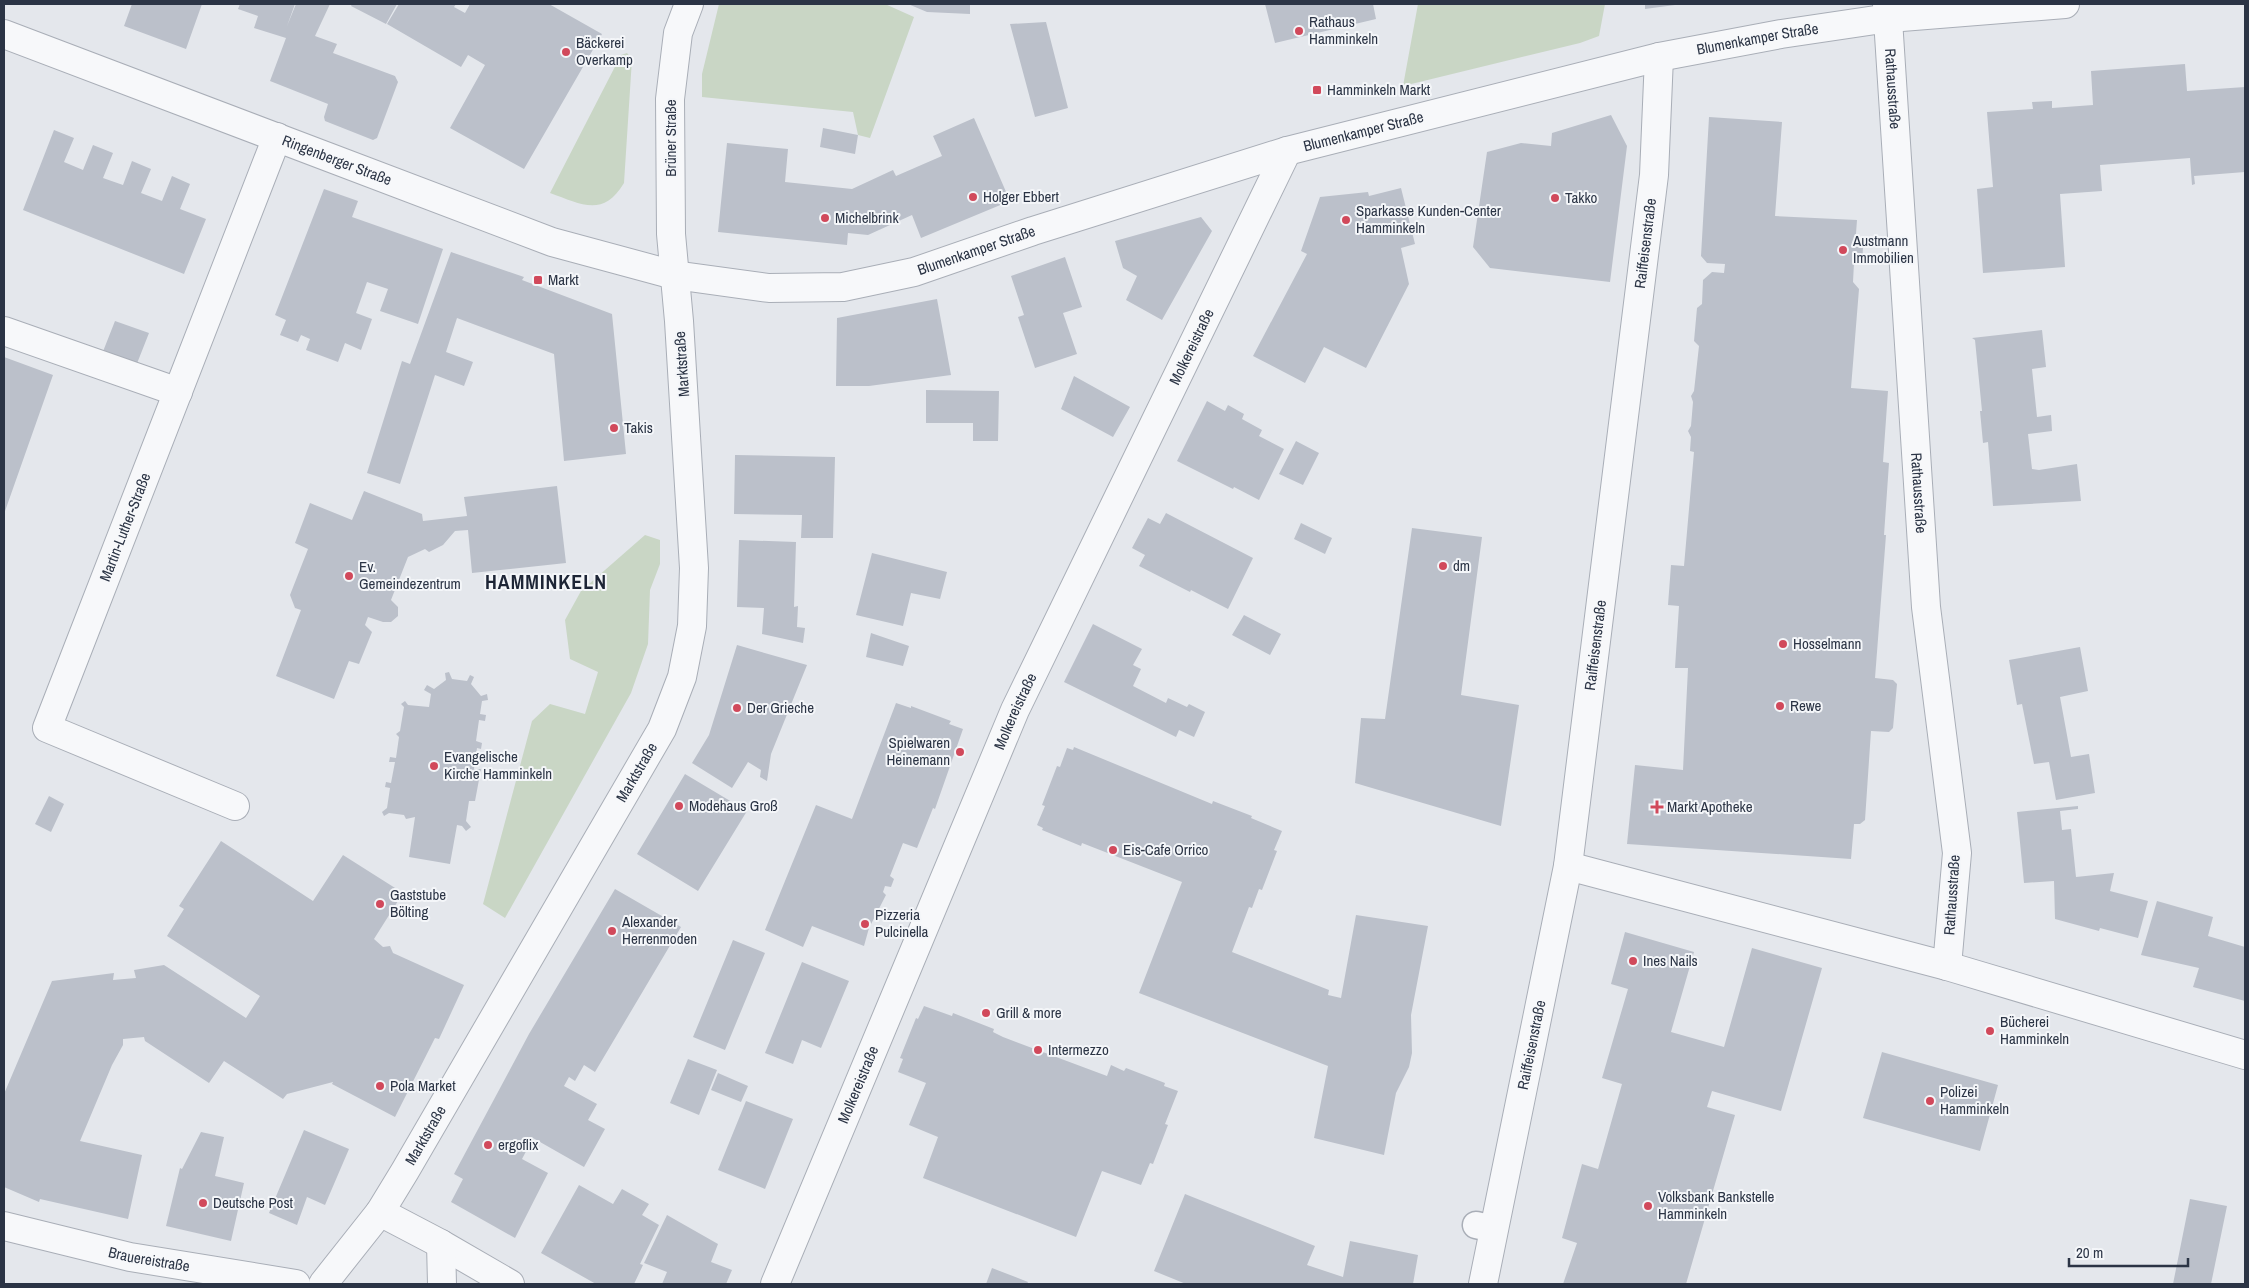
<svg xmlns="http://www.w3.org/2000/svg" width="2249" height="1288" viewBox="0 0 2249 1288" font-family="'Archivo Narrow',sans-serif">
<rect width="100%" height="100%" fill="#e4e7ec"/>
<path fill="#c9d6c5" d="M 719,4 L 885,4 L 914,17 L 870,138 L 858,135 L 853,112 L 702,97 L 702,74 Z
M 1418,4 L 1605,4 L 1599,36 L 1580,43 L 1403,86 Z
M 627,53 L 632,59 L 624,183 C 603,218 581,204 550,193 L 621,55 Z
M 645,535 L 660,540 L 660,564 L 650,590 L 648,644 L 631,693 L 505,918 L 483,904 L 532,721 L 550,704 L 585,714 L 598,672 L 570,659 L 565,620 L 581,591 Z"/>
<path fill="#bbc0ca" d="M 132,4 L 202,4 L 186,49 L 124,26 Z
M 240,4 L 295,4 L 287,26 L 296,4 L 330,4 L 315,36 L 337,44 L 333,53 L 395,76 L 398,82 L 377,138 L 373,140 L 325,121 L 324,117 L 328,104 L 270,81 L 286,38 L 254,28 L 258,16 L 238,9 Z
M 352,4 L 397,4 L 386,24 L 351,6 Z
M 399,4 L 456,4 L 454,7 L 465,13 L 470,4 L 549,4 L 602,34 L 524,169 L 450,128 L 485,65 L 468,55 L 461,67 L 387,24 Z
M 908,4 L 970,4 L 970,14 L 927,12 Z
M 1265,4 L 1373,4 L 1376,19 L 1275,43 Z
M 1645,4 L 1675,4 L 1675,5 L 1645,9 Z
M 1046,22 L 1068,108 L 1035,117 L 1010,24 Z
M 2185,64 L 2187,91 L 2245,87 L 2245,172 L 2194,176 L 2195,184 L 2192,185 L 2190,158 L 2100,165 L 2102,191 L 2060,194 L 2065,267 L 1983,273 L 1977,189 L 1993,187 L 1987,112 L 2033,109 L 2032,102 L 2052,101 L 2052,108 L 2093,105 L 2091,71 Z
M 1611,115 L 1627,146 L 1610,282 L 1490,268 L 1473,247 L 1487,152 L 1521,143 L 1551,146 L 1552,133 Z
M 1709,117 L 1782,122 L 1775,216 L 1857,220 L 1855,247 L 1863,247 L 1862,264 L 1854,263 L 1853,282 L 1859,289 L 1851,388 L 1888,391 L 1883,462 L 1889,463 L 1884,535 L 1886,535 L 1875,678 L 1893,680 L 1897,684 L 1893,728 L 1889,732 L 1871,731 L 1865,820 L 1860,824 L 1854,824 L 1851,859 L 1627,844 L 1635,765 L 1683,770 L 1688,668 L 1675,668 L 1679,606 L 1668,605 L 1671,565 L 1684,566 L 1694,452 L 1690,451 L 1691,437 L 1688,431 L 1691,426 L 1693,402 L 1691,396 L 1694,391 L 1699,346 L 1694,341 L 1697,308 L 1702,304 L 1703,280 L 1712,272 L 1724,273 L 1725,264 L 1707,263 L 1701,256 Z
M 974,118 L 1010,201 L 921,238 L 912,215 L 868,235 L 848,233 L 847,245 L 718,232 L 727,143 L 788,149 L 785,182 L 852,189 L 893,170 L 896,176 L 942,156 L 933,136 Z
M 823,128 L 858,135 L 855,154 L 820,147 Z
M 54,130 L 74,138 L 64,162 L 83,170 L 93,145 L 113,153 L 103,178 L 123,185 L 132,161 L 151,169 L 141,193 L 162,201 L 172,176 L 190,184 L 180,209 L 206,219 L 184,274 L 23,210 Z
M 1401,188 L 1415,244 L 1401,248 L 1409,284 L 1366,368 L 1324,347 L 1305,383 L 1253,356 L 1307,254 L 1301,251 L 1320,197 L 1368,192 L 1369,196 Z
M 324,189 L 358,201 L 352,217 L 443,249 L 418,324 L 380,311 L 388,289 L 367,282 L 356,313 L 372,319 L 361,350 L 345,343 L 338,362 L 306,350 L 310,339 L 301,335 L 298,342 L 280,335 L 286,320 L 275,315 Z
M 1201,217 L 1212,231 L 1162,320 L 1126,300 L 1137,276 L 1123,268 L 1115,241 Z
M 451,252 L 524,277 L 522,280 L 612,314 L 626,454 L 564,461 L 554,354 L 457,318 L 446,352 L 473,362 L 464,386 L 435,375 L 400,484 L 367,473 L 402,361 L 410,364 Z
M 1065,257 L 1082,307 L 1063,313 L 1077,354 L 1035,368 L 1018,317 L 1024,315 L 1011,276 Z
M 937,299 L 951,375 L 869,386 L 836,386 L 837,318 Z
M 115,321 L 149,333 L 136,366 L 102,354 Z
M 2042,330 L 2046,367 L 2032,369 L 2037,417 L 2051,415 L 2052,431 L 2028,434 L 2032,469 L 2039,470 L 2077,464 L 2081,501 L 1993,506 L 1988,442 L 1983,443 L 1980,411 L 1982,411 L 1975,340 L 1972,338 Z
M 4,357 L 53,375 L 4,514 Z
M 1074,376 L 1130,407 L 1113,437 L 1061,409 Z
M 926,390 L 999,391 L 998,441 L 973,441 L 973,423 L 926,423 Z
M 1207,401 L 1225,411 L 1228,405 L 1244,414 L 1242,419 L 1262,430 L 1259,436 L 1284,449 L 1259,500 L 1234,487 L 1233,489 L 1177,461 Z
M 1296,441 L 1319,453 L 1303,485 L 1279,474 Z
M 735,455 L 835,457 L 833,538 L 801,538 L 802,515 L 734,514 Z
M 557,486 L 566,563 L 472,573 L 468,530 L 455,531 L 443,545 L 429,552 L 425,549 L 408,557 L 391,600 L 398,607 L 398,616 L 391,622 L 383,622 L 368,617 L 365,625 L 372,632 L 359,664 L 349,661 L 334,699 L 276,676 L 301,610 L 295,608 L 290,595 L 308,549 L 295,543 L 310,503 L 352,520 L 364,491 L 422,514 L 423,521 L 467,516 L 464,497 Z
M 1166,513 L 1253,558 L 1228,609 L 1191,590 L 1190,592 L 1139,566 L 1145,555 L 1132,548 L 1148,518 L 1160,524 Z
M 1301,523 L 1332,538 L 1325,554 L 1294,539 Z
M 1412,528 L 1482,537 L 1461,695 L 1519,705 L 1501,826 L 1355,783 L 1361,718 L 1385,719 Z
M 739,540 L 796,542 L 794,607 L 798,606 L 797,627 L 805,628 L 803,643 L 762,634 L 764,608 L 737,607 Z
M 872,553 L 947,572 L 940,599 L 911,593 L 903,626 L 856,615 Z
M 1244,615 L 1281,634 L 1270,655 L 1232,635 Z
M 1093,624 L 1142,649 L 1133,665 L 1141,669 L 1133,686 L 1166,703 L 1168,698 L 1187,707 L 1189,704 L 1205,712 L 1194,737 L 1179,730 L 1176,737 L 1064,682 Z
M 871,633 L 909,646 L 903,666 L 866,657 Z
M 737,645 L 807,665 L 771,754 L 767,781 L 760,777 L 761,770 L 748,762 L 732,788 L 692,763 L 709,735 Z
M 2080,647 L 2088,691 L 2060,697 L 2071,757 L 2089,754 L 2095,793 L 2056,800 L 2049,762 L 2034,764 L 2022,704 L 2017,705 L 2009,660 Z
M 449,672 L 452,679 L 467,681 L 470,675 L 474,677 L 471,684 L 481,696 L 487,694 L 488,700 L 482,701 L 480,714 L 486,715 L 485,721 L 479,720 L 476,741 L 482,743 L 481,749 L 477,748 L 474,769 L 481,769 L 475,801 L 469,801 L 466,821 L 471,827 L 466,831 L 462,826 L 457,825 L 450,864 L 409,857 L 415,817 L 406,819 L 404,815 L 389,813 L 384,816 L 382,812 L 387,808 L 390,788 L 385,787 L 386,782 L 391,783 L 395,762 L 389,762 L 390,757 L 396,758 L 399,737 L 396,734 L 400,731 L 404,707 L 401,704 L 405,701 L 408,705 L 429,707 L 431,694 L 424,690 L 427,685 L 434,689 L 446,680 L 445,673 Z
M 896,703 L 911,708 L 911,706 L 951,721 L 949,724 L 963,729 L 935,809 L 933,808 L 917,848 L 903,843 L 890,876 L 894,879 L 891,887 L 885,886 L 883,892 L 886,895 L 869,928 L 864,946 L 812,926 L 803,947 L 765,930 L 816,805 L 852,819 Z
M 1074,747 L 1212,804 L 1213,801 L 1252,816 L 1251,818 L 1282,831 L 1274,850 L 1277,851 L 1262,890 L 1259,889 L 1252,908 L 1249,907 L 1232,952 L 1329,990 L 1328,995 L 1341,998 L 1356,915 L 1428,926 L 1411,1015 L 1412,1053 L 1409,1067 L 1396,1093 L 1384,1155 L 1314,1138 L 1328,1066 L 1139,993 L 1182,882 L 1082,843 L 1081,846 L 1042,830 L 1043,828 L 1037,825 L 1045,806 L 1042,805 L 1057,766 L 1060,767 L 1067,748 L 1073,750 Z
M 685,774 L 747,811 L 698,891 L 637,854 Z
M 49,796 L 64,804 L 51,832 L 35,824 Z
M 2078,806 L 2078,809 L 2060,811 L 2062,830 L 2071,829 L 2076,877 L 2114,873 L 2110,891 L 2148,901 L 2138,938 L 2100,928 L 2099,931 L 2055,919 L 2054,881 L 2024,883 L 2017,812 Z
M 221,841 L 313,901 L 343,855 L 403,893 L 374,939 L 383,947 L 390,946 L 393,953 L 464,985 L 439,1039 L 435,1038 L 395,1117 L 332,1084 L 333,1082 L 287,1094 L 283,1099 L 224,1061 L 209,1083 L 145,1041 L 144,1037 L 123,1039 L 123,1045 L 112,1065 L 80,1141 L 142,1155 L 128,1219 L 40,1199 L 39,1202 L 4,1187 L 4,1094 L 52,981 L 114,973 L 113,980 L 136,978 L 134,970 L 164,965 L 246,1018 L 260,996 L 167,936 L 184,909 L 179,906 Z
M 615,889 L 681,927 L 595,1072 L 584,1065 L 575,1081 L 569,1077 L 564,1086 L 597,1104 L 588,1120 L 605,1129 L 584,1167 L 533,1138 L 522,1159 L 548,1173 L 515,1238 L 451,1202 L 463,1179 L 454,1174 L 529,1034 Z
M 2157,901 L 2213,917 L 2208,936 L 2245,947 L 2245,1001 L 2193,987 L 2199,968 L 2141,955 Z
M 1625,932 L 1694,952 L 1671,1032 L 1724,1047 L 1752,948 L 1822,968 L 1781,1111 L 1712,1091 L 1707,1107 L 1735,1115 L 1686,1284 L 1563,1284 L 1577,1243 L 1562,1238 L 1582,1164 L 1598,1169 L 1622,1084 L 1602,1078 L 1628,989 L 1611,984 Z
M 733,940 L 765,953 L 725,1050 L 693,1037 Z
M 802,962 L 849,981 L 821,1048 L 802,1040 L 793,1064 L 765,1053 Z
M 924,1006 L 952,1016 L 953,1013 L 994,1029 L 993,1032 L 1003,1037 L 1107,1076 L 1111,1065 L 1124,1071 L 1126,1068 L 1165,1083 L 1164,1086 L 1178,1091 L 1165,1124 L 1168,1125 L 1153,1164 L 1150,1163 L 1141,1185 L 1102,1171 L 1076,1237 L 923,1178 L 938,1137 L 909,1125 L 926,1083 L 898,1072 L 903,1059 L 900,1058 L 916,1018 L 918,1019 Z
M 1882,1052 L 1998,1085 L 1980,1151 L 1863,1118 Z
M 688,1059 L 717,1070 L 699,1115 L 670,1103 Z
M 718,1073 L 748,1086 L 741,1102 L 711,1090 Z
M 746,1101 L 793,1119 L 765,1189 L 718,1170 Z
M 304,1130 L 349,1149 L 325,1205 L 307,1197 L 297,1225 L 269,1213 Z
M 201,1132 L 224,1137 L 215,1176 L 244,1183 L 231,1241 L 166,1226 L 180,1168 L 182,1169 Z
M 579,1185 L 613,1204 L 622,1189 L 649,1204 L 642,1215 L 659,1225 L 640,1264 L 643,1265 L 634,1284 L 596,1284 L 541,1253 Z
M 1185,1194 L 1315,1246 L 1307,1265 L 1343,1277 L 1350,1241 L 1418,1255 L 1413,1284 L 1186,1284 L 1154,1271 Z
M 2190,1199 L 2227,1206 L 2211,1284 L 2173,1284 Z
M 667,1215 L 718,1244 L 711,1262 L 732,1270 L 726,1284 L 662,1284 L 667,1272 L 644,1263 Z
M 992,1268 L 1028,1282 L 1027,1284 L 986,1284 Z"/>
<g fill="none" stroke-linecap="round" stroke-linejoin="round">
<defs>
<path id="pedestrian" d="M 1476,1225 L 1494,1229"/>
<g id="minor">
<path id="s1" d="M 1887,4 L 1926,607 L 1957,853 L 1947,966"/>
<path id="s2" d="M 4,34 L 552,242 L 674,275 L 769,288 L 843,287 L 914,272 L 1033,231 L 1287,151 L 1659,57 L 1781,34 L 1889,18 L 2065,4"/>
<path d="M 4,331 L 178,392"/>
<path id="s3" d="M 235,806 L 47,728 L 277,137"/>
<path d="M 1568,866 L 1947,966 L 2245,1055"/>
<path d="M 380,1212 L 441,1244 L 510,1284"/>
<path id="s4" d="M 4,1226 L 130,1257 L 296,1284"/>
<path d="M 441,1244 L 442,1284"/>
<path id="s5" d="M 323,1284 L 380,1212 L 405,1171 L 662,729 L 682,677 L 692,626 L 694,568 L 679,321 L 671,234 L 670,99 L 678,33 L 689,4"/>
<path id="s6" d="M 775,1284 L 1015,710 L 1287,151"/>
<path id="s7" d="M 1483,1284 L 1568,866 L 1654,175 L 1659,57"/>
</g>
</defs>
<use href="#pedestrian" stroke="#a9aeb7" stroke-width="29"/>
<use href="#minor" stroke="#a9aeb7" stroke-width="30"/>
<use href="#pedestrian" stroke="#f7f8fa" stroke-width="26"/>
<use href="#minor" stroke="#f7f8fa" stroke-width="28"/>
</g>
<g fill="#d1495b" stroke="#f4f6f9" stroke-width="2">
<circle cx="1299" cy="31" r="5"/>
<circle cx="566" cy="52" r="5"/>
<rect x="1312" y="85" width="10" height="10" rx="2.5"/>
<circle cx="973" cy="197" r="5"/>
<circle cx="1555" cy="198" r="5"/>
<circle cx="825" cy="218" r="5"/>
<circle cx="1346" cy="220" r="5"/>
<circle cx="1843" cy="250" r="5"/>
<rect x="533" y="275" width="10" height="10" rx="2.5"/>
<circle cx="614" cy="428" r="5"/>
<circle cx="1443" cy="566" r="5"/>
<circle cx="349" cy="576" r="5"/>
<circle cx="1783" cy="644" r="5"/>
<circle cx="1780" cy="706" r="5"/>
<circle cx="737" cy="708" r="5"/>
<circle cx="960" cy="752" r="5"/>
<circle cx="434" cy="766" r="5"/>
<circle cx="679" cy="806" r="5"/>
<path d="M1654.5 799.5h5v5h5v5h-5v5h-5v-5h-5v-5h5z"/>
<circle cx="1113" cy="850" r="5"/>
<circle cx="380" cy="904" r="5"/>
<circle cx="865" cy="924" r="5"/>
<circle cx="612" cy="931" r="5"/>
<circle cx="1633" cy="961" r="5"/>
<circle cx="986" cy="1013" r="5"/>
<circle cx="1990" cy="1031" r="5"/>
<circle cx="1038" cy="1050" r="5"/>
<circle cx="380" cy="1086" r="5"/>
<circle cx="1930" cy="1101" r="5"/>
<circle cx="488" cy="1145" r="5"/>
<circle cx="203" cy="1203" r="5"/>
<circle cx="1648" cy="1206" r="5"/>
</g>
<g text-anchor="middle" stroke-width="4" stroke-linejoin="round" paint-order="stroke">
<g font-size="15" fill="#2b3445" stroke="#f4f6f9" text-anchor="start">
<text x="1309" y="27">Rathaus<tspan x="1309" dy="17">Hamminkeln</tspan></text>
<text x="576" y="48">Bäckerei<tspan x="576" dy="17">Overkamp</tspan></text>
<text x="1327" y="95">Hamminkeln Markt</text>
<text x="983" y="202">Holger Ebbert</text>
<text x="1565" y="203">Takko</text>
<text x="1356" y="216">Sparkasse Kunden-Center<tspan x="1356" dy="17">Hamminkeln</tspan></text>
<text x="835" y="223">Michelbrink</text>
<text x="1853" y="246">Austmann<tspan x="1853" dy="17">Immobilien</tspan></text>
<text x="548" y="285">Markt</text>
<text x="624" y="433">Takis</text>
<text x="1453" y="571">dm</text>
<text x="359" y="572">Ev.<tspan x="359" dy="17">Gemeindezentrum</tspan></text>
<text x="1793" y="649">Hosselmann</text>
<text x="1790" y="711">Rewe</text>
<text x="747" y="713">Der Grieche</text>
<text x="950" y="748" text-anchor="end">Spielwaren<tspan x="950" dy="17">Heinemann</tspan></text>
<text x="444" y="762">Evangelische<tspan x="444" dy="17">Kirche Hamminkeln</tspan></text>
<text x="689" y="811">Modehaus Groß</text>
<text x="1667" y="812">Markt Apotheke</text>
<text x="1123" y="855">Eis-Cafe Orrico</text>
<text x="390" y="900">Gaststube<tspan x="390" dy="17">Bölting</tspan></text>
<text x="875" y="920">Pizzeria<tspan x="875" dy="17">Pulcinella</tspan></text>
<text x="622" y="927">Alexander<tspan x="622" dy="17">Herrenmoden</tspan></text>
<text x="1643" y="966">Ines Nails</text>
<text x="996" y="1018">Grill &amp; more</text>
<text x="2000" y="1027">Bücherei<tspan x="2000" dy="17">Hamminkeln</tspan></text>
<text x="1048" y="1055">Intermezzo</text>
<text x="390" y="1091">Pola Market</text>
<text x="1940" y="1097">Polizei<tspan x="1940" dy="17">Hamminkeln</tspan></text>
<text x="498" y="1150">ergoflix</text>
<text x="1658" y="1202">Volksbank Bankstelle<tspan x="1658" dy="17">Hamminkeln</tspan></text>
<text x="213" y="1208">Deutsche Post</text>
</g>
<g font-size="15" fill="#2b3445" stroke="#f4f6f9">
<text dy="5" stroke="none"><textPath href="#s2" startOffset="1831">Blumenkamper Straße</textPath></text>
<text dy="5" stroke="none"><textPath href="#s1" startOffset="85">Rathausstraße</textPath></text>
<text dy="5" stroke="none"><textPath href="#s2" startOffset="1426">Blumenkamper Straße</textPath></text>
<text transform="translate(671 138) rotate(-90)" y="5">Brüner Straße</text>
<text dy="5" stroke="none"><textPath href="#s2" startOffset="356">Ringenberger Straße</textPath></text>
<text dy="5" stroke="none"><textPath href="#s7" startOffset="1054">Raiffeisenstraße</textPath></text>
<text dy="5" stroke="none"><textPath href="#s2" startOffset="1021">Blumenkamper Straße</textPath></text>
<text dy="5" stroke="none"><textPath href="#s6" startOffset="1026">Molkereistraße</textPath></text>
<text transform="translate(682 364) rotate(-94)" y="5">Marktstraße</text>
<text dy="5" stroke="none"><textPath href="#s1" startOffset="490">Rathausstraße</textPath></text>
<text dy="5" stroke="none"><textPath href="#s3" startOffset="419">Martin-Luther-Straße</textPath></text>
<text dy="5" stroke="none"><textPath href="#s7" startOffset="649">Raiffeisenstraße</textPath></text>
<text dy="5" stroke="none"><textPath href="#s6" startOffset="621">Molkereistraße</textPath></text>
<text dy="5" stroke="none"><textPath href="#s5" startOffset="601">Marktstraße</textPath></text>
<text transform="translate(1952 895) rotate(-86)" y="5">Rathausstraße</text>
<text dy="5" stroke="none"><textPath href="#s7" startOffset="244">Raiffeisenstraße</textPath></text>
<text dy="5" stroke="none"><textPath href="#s6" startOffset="216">Molkereistraße</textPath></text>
<text dy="5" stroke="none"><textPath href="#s5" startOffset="181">Marktstraße</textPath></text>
<text dy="5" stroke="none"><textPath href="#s4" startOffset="149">Brauereistraße</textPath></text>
</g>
<g font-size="20" font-weight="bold" letter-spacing="1" fill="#1d2536" stroke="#f4f6f9">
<text x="546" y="589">HAMMINKELN</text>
</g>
</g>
<rect width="2249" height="1288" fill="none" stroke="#2b3445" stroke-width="10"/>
<path d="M2069 1258v8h119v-8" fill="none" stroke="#2b3445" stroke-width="2.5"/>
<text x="2076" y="1258" font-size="15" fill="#2b3445" stroke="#f4f6f9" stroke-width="4" paint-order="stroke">20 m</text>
</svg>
